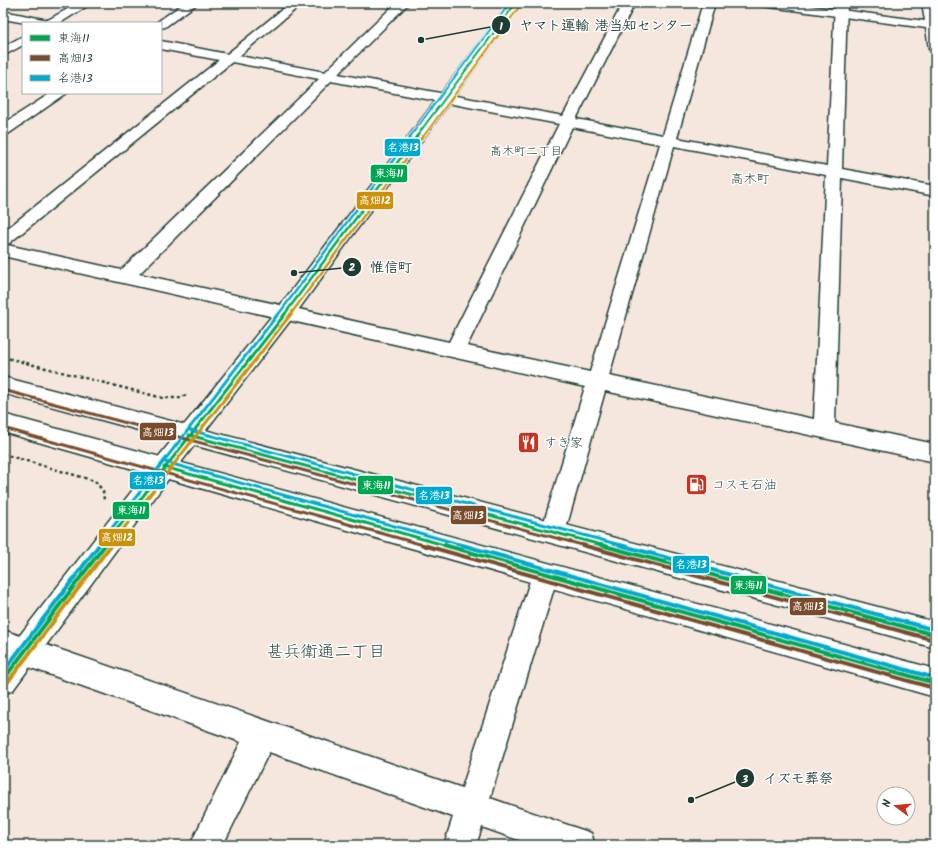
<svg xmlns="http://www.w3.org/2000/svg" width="938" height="848" viewBox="0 0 938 848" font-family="Kalam,'Klee One',sans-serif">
<rect width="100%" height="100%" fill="#f5e7dd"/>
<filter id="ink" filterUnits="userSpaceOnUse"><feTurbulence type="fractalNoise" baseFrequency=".025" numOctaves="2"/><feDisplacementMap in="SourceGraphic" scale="8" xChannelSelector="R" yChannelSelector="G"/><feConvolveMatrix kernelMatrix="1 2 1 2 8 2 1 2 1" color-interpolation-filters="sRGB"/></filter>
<g filter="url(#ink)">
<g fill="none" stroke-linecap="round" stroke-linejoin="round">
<defs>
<path id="minor" d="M 78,3 L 92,3 L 60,23 L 26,23 L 3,19 L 3,11 L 48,20 Z
M 184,3 L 198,3 L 165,27 L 161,28 L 161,23 L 156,23 Z
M 290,3 L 303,3 L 239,56 L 325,72 L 396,3 L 409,3 L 338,74 L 563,116 L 623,3 L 635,3 L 576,119 L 663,135 L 703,3 L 715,3 L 677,138 L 827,166 L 835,3 L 847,3 L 842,169 L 935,186 L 935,196 L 842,178 L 835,423 L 935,444 L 935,462 L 605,391 L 565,532 L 562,540 L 553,543 L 544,540 L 541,532 L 585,387 L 3,256 L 3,232 L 219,60 L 161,49 L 161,41 L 227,54 ZM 232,62 L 319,79 L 121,270 L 7,245 ZM 331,81 L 559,124 L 449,342 L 139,274 ZM 572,127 L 660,144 L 590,372 L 467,346 ZM 674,146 L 826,175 L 814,419 L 609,376 Z
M 23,36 L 23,45 L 3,56 L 3,47 Z
M 51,93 L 67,93 L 8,134 L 3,135 L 3,124 Z
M 545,563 L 554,567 L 558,575 L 490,798 L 591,833 L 595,845 L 533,845 L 482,827 L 476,845 L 444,845 L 453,817 L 269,752 L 223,845 L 190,845 L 241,742 L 3,658 L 3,630 L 462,788 L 532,575 L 536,567 Z"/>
<path id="tertiary" d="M 756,3 L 788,3 L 925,21 L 922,3 L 934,3 L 935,53 L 929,49 L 926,28 L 762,6 Z
M 3,377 L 935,622 L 935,648 L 3,393 Z
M 3,414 L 935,669 L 935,697 L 3,432 Z"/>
<path id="secondary" d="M 510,3 L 522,3 L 293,317 L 172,474 L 13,690 L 3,694 L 3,657 L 156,460 L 279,307 Z"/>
</defs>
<use href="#minor" stroke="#1f3d34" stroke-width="3"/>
<use href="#tertiary" stroke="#1f3d34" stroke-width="3"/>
<use href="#secondary" stroke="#1f3d34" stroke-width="3"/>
<path stroke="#1f3d34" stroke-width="2.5" stroke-dasharray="3 3" stroke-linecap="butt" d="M 3,357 L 163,398 L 181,398 L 187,394
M 3,454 L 95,481 L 103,491 L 104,500"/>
<use href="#minor" fill="#fff" fill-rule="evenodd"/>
<use href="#tertiary" fill="#fff" fill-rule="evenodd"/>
<use href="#secondary" fill="#fff" fill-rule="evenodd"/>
<defs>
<path id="bus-1-far3" d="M 416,137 L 516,3"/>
<path id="bus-1-far2" d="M 284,315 L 417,136"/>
<path id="bus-1-far1" d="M 189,435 L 605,546
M 164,467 L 448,546
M 104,546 L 285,314"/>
<path id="bus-1" d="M 444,545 L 935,683
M 601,545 L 935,635
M 3,680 L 105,545"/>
<path id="bus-2-far1" d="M 3,390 L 586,546
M 3,428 L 427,546"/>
<path id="bus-2" d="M 423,545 L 934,688
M 582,545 L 934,640"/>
<path id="bus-3-far3" d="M 410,137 L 510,3"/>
<path id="bus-3-far2" d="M 278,315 L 411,136"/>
<path id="bus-3-far1" d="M 190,430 L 624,546
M 165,462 L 466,546
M 98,546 L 278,314"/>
<path id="bus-3" d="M 462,545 L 935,678
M 620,545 L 935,630
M 3,672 L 99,545"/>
<path id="bus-4-far3" d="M 423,137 L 520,6"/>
<path id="bus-4-far2" d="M 290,315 L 423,136"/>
<path id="bus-4-far1" d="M 110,546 L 291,314"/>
<path id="bus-4" d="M 7,683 L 111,545"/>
</defs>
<use href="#bus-1-far3" stroke="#fff" stroke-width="4"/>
<use href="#bus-1-far2" stroke="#fff" stroke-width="5"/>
<use href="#bus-1-far1" stroke="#fff" stroke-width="6"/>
<use href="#bus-1" stroke="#fff" stroke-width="7"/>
<use href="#bus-2-far1" stroke="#fff" stroke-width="6"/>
<use href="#bus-2" stroke="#fff" stroke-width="7"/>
<use href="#bus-3-far3" stroke="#fff" stroke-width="4"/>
<use href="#bus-3-far2" stroke="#fff" stroke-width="5"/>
<use href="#bus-3-far1" stroke="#fff" stroke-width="6"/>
<use href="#bus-3" stroke="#fff" stroke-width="7"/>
<use href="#bus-4-far3" stroke="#fff" stroke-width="4"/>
<use href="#bus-4-far2" stroke="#fff" stroke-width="5"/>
<use href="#bus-4-far1" stroke="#fff" stroke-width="6"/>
<use href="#bus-4" stroke="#fff" stroke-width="7"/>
<use href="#bus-1-far3" stroke="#00a651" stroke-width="2"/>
<use href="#bus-1-far2" stroke="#00a651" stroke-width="2.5"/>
<use href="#bus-1-far1" stroke="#00a651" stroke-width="3"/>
<use href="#bus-1" stroke="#00a651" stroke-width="4"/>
<use href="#bus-2-far1" stroke="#7a4b2a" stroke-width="3"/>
<use href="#bus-2" stroke="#7a4b2a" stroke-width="4"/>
<use href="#bus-3-far3" stroke="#00a9ce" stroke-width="2"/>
<use href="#bus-3-far2" stroke="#00a9ce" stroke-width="2.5"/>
<use href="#bus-3-far1" stroke="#00a9ce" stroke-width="3"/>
<use href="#bus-3" stroke="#00a9ce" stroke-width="4"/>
<use href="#bus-4-far3" stroke="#cc910a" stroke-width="2"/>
<use href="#bus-4-far2" stroke="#cc910a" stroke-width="2.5"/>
<use href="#bus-4-far1" stroke="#cc910a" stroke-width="3"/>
<use href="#bus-4" stroke="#cc910a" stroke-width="4"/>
</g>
</g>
<defs>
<symbol id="restaurant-square" viewBox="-11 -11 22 22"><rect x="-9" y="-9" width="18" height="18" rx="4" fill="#c8321e" stroke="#fff"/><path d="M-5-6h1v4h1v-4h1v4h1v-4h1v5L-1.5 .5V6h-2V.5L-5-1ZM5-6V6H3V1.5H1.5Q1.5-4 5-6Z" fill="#fff"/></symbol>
<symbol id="fuel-square" viewBox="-11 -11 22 22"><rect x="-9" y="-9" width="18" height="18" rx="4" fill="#c8321e" stroke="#fff"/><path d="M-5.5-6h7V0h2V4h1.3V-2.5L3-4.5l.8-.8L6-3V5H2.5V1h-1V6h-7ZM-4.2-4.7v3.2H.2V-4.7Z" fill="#fff"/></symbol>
</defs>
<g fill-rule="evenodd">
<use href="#restaurant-square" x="516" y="430" width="25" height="25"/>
<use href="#fuel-square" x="684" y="472" width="25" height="25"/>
</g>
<g text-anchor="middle" stroke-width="3" stroke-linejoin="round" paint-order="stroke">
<g font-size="12" fill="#1f3d34" stroke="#fff">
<text x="526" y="155">高木町二丁目</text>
</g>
<g font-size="13" fill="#1f3d34" stroke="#fff">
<text x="750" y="183">高木町</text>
</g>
<g font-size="13" fill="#1f3d34" stroke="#fff" text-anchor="start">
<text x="544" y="447">すき家</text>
<text x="712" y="489">コスモ石油</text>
</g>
<g font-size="17" fill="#1f3d34" stroke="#fff">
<text x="326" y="657">甚兵衛通二丁目</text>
</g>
</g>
<path fill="none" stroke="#1f3d34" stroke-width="1.5" d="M421 40L501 25M294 273L352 267M691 800L745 778"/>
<g fill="#1f3d34" stroke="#fff" stroke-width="1.5">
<circle cx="421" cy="40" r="4"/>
<circle cx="294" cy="273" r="4"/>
<circle cx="691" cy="800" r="4"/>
<circle cx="501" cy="25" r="10"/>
<circle cx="352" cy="267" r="10"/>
<circle cx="745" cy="778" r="10"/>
</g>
<g font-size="12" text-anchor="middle" font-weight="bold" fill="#fff">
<text x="501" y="30">1</text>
<text x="352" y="271">2</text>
<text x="745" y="783">3</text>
</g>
<g font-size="14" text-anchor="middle" font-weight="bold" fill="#1f3d34" stroke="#fff" stroke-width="3" stroke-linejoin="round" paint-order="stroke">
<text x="606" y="30">ヤマト運輸 港当知センター</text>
<text x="391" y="272">惟信町</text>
<text x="798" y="783">イズモ葬祭</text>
</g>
<g stroke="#fff" stroke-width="1.5">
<rect x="384" y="138" width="37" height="19" rx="4" fill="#00a9ce"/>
<rect x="370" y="164" width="38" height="19" rx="4" fill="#00a651"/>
<rect x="356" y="191" width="38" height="19" rx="4" fill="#cc910a"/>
<rect x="139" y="422" width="38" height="19" rx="4" fill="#7a4b2a"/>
<rect x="129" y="471" width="37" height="19" rx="4" fill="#00a9ce"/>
<rect x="357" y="475" width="37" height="20" rx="4" fill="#00a651"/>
<rect x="415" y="486" width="38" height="19" rx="4" fill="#00a9ce"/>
<rect x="112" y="501" width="38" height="19" rx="4" fill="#00a651"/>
<rect x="450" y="505" width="37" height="20" rx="4" fill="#7a4b2a"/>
<rect x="98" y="528" width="38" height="19" rx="4" fill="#cc910a"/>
<rect x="672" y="555" width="38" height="19" rx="4" fill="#00a9ce"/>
<rect x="730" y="575" width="37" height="20" rx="4" fill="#00a651"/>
<rect x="789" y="597" width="38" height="19" rx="4" fill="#7a4b2a"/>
</g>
<g font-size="11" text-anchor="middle" font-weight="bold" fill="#fff">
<text x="403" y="151">名港13</text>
<text x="389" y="177">東海11</text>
<text x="375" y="204">高畑12</text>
<text x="158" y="436">高畑13</text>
<text x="148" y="484">名港13</text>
<text x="376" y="489">東海11</text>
<text x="434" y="499">名港13</text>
<text x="131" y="514">東海11</text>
<text x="468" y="519">高畑13</text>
<text x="117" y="541">高畑12</text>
<text x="691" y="568">名港13</text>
<text x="748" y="589">東海11</text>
<text x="808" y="610">高畑13</text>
</g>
<rect width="938" height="848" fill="none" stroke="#fff" stroke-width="16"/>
<rect x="8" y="8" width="922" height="832" fill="none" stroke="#1f3d34" stroke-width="1.5" filter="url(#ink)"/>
<rect x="22" y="22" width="140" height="72" fill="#ffffff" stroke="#a5b1ae"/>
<rect x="30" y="35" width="20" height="6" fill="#00a651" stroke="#a5b1ae"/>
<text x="58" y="42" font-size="12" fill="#1f3d34">東海11</text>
<rect x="30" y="55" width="20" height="6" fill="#7a4b2a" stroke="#a5b1ae"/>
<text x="58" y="62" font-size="12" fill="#1f3d34">高畑13</text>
<rect x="30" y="75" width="20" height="6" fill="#00a9ce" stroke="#a5b1ae"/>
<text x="58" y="82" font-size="12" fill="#1f3d34">名港13</text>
<g transform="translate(896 806) rotate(286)"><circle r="19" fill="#ffffff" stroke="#a5b1ae"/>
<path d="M0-3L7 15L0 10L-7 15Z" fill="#c8321e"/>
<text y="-6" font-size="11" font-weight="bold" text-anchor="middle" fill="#1f3d34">N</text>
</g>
</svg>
